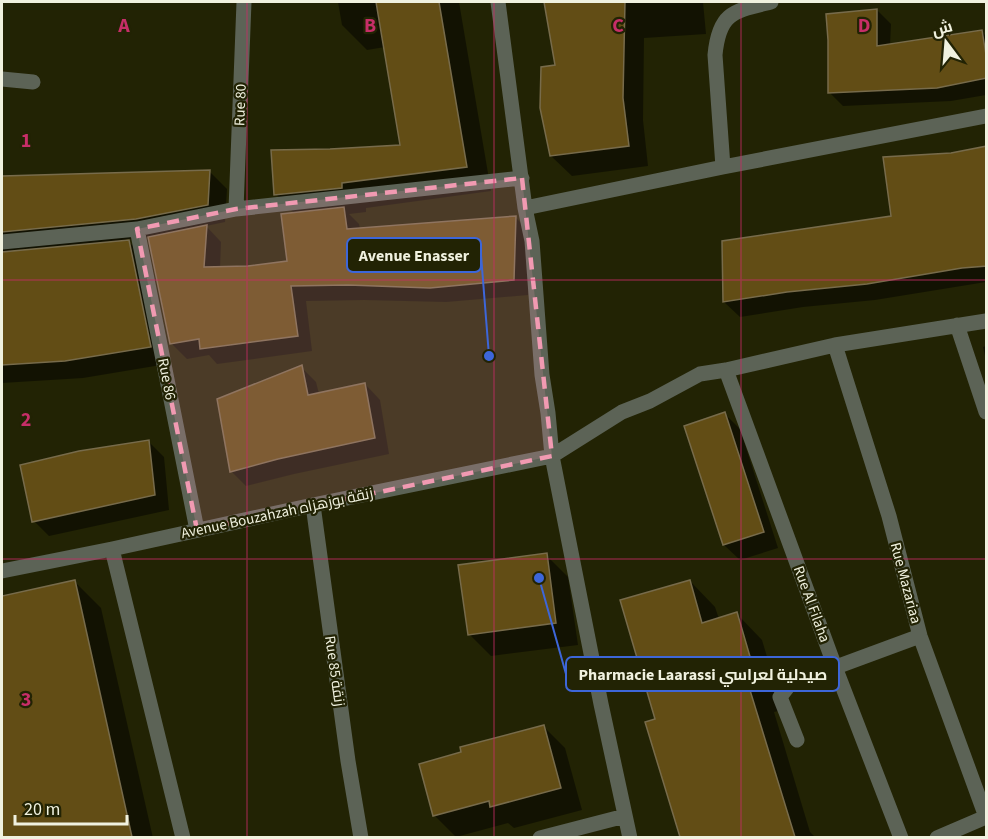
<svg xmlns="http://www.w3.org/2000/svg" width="988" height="839" viewBox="0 0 988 839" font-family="'Source Sans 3',Cairo,sans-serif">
<rect width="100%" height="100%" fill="#222304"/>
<path fill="#0007" d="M 338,2 L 459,2 L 491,191 L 366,208 L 366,212 L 349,214 L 359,224 L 360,229 L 516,218 L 531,233 L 528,295 L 446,302 L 364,300 L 306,301 L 312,351 L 217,364 L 209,355 L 187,359 L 171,343 L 150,237 L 126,239 L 146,259 L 167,364 L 83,378 L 2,383 L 2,152 L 2,177 L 210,172 L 227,189 L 225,222 L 206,226 L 221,242 L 220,268 L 248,267 L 289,262 L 295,214 L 276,194 L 401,146 L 385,47 L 367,50 L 342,25 Z
M 546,2 L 703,2 L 706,34 L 644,38 L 643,120 L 648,166 L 572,176 L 551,156 L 556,67 Z
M 877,10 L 891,24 L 890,46 L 982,32 L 986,36 L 986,95 L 951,101 L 843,106 L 829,92 Z
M 986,147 L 986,282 L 875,300 L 803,307 L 740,317 L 724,302 L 893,218 L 951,154 Z
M 986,346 L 986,360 L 983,347 Z
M 301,367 L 316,382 L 319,394 L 365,384 L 380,400 L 389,454 L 294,474 L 246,486 L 231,471 Z
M 725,414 L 740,429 L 778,548 L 740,560 L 724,545 Z
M 149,442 L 164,457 L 169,510 L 49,536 L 34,521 Z
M 546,555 L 568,577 L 578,645 L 491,656 L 469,634 Z
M 74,581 L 101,608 L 153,838 L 2,838 L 2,598 Z
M 690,581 L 715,607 L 719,619 L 737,614 L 762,640 L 783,710 L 774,712 L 810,832 L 816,838 L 681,838 L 646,723 L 657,720 Z
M 543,726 L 565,748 L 582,810 L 514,828 L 508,823 L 456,837 L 434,815 Z"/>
<path fill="#624d15" stroke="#776b4b" stroke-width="1.5" d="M 376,2 L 439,2 L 467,167 L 342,183 L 342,188 L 274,195 L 271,150 L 330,149 L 400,145 Z
M 544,2 L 625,2 L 623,98 L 629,146 L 550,156 L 540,108 L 541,67 L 555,65 Z
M 877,9 L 877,46 L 982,30 L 987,61 L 987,78 L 937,88 L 828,93 L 828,40 L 826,14 Z
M 987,146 L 987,266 L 962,268 L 867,284 L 787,292 L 723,302 L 722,241 L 891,216 L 883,157 L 951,153 Z
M 210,170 L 208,205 L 136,219 L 2,232 L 2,176 Z
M 344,207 L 347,229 L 516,216 L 514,280 L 430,288 L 348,285 L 291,286 L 298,336 L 200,349 L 199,339 L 170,344 L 148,237 L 207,225 L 204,267 L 248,266 L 287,261 L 281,214 Z
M 129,240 L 151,347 L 65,361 L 2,365 L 2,252 Z
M 302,365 L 308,395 L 365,383 L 375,438 L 278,459 L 230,472 L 217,399 Z
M 725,412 L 764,532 L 723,545 L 684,426 Z
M 149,440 L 155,495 L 32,522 L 20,465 L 79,451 Z
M 547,553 L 556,623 L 468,635 L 458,565 Z
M 75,580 L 132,837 L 2,837 L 2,596 Z
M 690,580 L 702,623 L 737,612 L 758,684 L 749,687 L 795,837 L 680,837 L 645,722 L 655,719 L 620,600 Z
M 544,725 L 561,788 L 490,807 L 489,801 L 433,816 L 419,764 L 461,752 L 460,747 Z"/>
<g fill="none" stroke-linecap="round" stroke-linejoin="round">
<path stroke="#5c6356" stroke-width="15" d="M 498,2 L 525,208 L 532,241 L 542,375 L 548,413 L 552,456 L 601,704 L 630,838
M 2,79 L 33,82
M 723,167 L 715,55 C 719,12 734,11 771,2
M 525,208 L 723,167 L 986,116
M 236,209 L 244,2
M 137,229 L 197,530
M 2,242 L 137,229 L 236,209 L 522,178
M 957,325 L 986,412
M 835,345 L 889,516 L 920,636 L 986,817
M 726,370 L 835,667 L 901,838
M 313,505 L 348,761 L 361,838
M 112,549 L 183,838
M 2,571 L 112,549 L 313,505 L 552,456 L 622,412 L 650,401 L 700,374 L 726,370 L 835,345 L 986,321
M 797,740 L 780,697 L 790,684 L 920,636
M 540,838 L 625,816
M 937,838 L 986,817"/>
</g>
<path fill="#f19ab2" fill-opacity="0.2" stroke="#f19ab2" stroke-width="4.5" stroke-dasharray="12 8" stroke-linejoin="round" d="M 522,178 L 552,456 L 197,530 L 137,229 L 236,209 Z"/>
<path fill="none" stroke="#c72e68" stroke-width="1.5" stroke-opacity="0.55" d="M 247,2 L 247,838M 494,2 L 494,838M 741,2 L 741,838M 2,280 L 986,280M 2,559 L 986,559"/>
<g text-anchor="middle" stroke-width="4.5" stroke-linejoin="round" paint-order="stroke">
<g font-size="15" fill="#f0f1df" stroke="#222304">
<text transform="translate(240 105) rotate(-88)" y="5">Rue 80</text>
<text transform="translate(167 379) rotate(79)" y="5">Rue 86</text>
<text transform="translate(277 513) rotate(-12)" y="5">Avenue Bouzahzah زنقة بوزهزاه</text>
<text transform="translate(906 583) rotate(75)" y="5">Rue Mazariaa</text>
<text transform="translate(812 604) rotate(70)" y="5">Rue Al Filaha</text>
<text transform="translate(335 671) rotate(82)" y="5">Rue 85 زنقة</text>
</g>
</g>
<g font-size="20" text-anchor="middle" font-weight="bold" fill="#c72e68" stroke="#222304" stroke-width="4.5" stroke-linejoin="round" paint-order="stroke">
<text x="124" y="32">A</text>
<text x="370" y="32">B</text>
<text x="618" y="32">C</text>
<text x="864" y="32">D</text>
<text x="26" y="147">1</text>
<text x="26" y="426">2</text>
<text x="26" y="706">3</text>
</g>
<path fill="none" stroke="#3d66d9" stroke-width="2" d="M489 356L481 255M539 578L566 674"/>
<g fill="#3d66d9" stroke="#222304" stroke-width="2">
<circle cx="489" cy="356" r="6"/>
<circle cx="539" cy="578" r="6"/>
</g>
<g fill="#222304" stroke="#3d66d9" stroke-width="2">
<rect x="347" y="238" width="134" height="34" rx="6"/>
<rect x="566" y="657" width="273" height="34" rx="6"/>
</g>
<g font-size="16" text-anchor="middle" font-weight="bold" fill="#f0f1df">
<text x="414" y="261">Avenue Enasser</text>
<text x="703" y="680">Pharmacie Laarassi صيدلية لعراسي</text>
</g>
<rect width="988" height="839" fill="none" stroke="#f0f1df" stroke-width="6"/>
<g transform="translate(946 42) rotate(344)" stroke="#222304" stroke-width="4.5" paint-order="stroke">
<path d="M0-4.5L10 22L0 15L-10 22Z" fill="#f0f1df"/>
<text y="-9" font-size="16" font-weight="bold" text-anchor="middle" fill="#f0f1df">ش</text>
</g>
<path d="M15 815v9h112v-9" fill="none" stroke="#f0f1df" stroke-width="3"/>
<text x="24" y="815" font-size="18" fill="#f0f1df" stroke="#222304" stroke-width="4.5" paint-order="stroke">20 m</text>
</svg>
